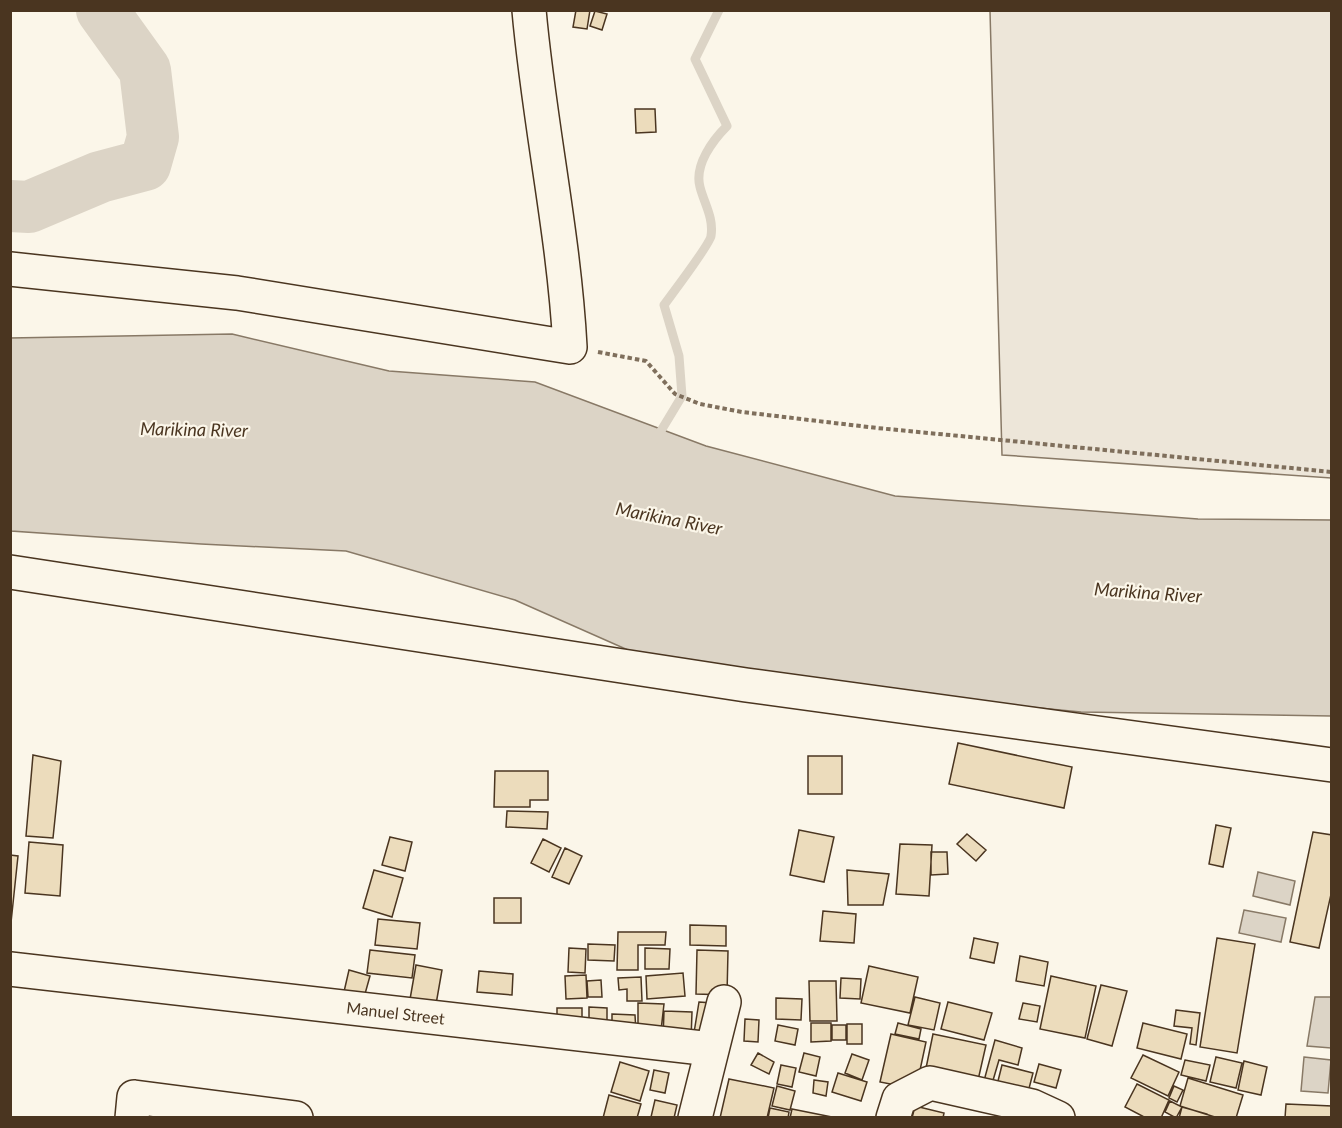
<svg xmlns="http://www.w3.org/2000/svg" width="1342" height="1128" viewBox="0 0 1342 1128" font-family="Lato,sans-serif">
<rect width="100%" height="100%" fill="#fbf6e9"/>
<path fill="#ede6d9" stroke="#887966" stroke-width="1.5" d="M 990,11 L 1331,11 L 1331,478 L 1002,455 Z"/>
<path fill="#dcd4c6" stroke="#887966" stroke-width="1.5" d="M 232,334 L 389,371 L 535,382 L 706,446 L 895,496 L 1198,519 L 1331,520 L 1331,716 L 1081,712 L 854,690 L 646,658 L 515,600 L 346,551 L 201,544 L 11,531 L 10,338 Z
M 1258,872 L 1295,881 L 1290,905 L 1253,896 Z
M 1244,910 L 1286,918 L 1281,942 L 1239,933 Z
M 1315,997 L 1331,997 L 1331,1048 L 1307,1046 Z
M 1304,1057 L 1331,1060 L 1328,1093 L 1301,1091 Z"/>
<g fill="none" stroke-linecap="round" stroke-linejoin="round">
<path stroke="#dcd4c6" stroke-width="9" d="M 656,439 L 682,396 L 679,356 L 664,305 C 672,294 710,244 711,236 C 714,218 704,203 700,187 C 694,165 713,140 727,126 L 695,59 L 719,10"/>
<path stroke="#dcd4c6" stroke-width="52" d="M 10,206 L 29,207 L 100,177 L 145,165 L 153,137 L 145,70 L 102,10"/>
</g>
<path fill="#ecdcbc" stroke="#4a3520" stroke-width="1.5" d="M 576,10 L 590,10 L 587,29 L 573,27 Z
M 595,11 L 607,14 L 602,30 L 590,26 Z
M 635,109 L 655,109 L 656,132 L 636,133 Z
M 958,743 L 1072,767 L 1064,808 L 949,784 Z
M 33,755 L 61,761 L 53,838 L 26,836 Z
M 808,756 L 842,756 L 842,794 L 808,794 Z
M 495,771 L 548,771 L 548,800 L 530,800 L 530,807 L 494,807 Z
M 507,811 L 548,812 L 547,829 L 506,827 Z
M 1216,825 L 1231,828 L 1223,867 L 1209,864 Z
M 799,830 L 834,837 L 824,882 L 790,875 Z
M 1313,832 L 1332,835 L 1332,890 L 1319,948 L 1290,942 Z
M 967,834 L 986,850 L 976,861 L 957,844 Z
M 390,837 L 412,842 L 405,871 L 382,865 Z
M 543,839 L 561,848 L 549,872 L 531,863 Z
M 29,842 L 63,845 L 60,896 L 25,893 Z
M 900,844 L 932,845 L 929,896 L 896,894 Z
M 565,848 L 582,856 L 569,884 L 552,877 Z
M 931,852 L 947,852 L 948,874 L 931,875 Z
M 10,855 L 18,856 L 10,932 Z
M 374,870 L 403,878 L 392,917 L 363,908 Z
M 847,870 L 889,874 L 883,905 L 848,905 Z
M 494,898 L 521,898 L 521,923 L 494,923 Z
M 823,911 L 856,914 L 854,943 L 820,941 Z
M 378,919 L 420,923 L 417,949 L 375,945 Z
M 690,925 L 726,926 L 726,946 L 690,945 Z
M 618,932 L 666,932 L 665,945 L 638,945 L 638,970 L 617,970 Z
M 974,938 L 998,943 L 994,963 L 970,958 Z
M 1217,938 L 1255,944 L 1237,1053 L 1200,1047 Z
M 588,944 L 615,945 L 614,961 L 588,960 Z
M 569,948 L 586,949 L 585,973 L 568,972 Z
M 645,948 L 670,949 L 669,969 L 645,969 Z
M 370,950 L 415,955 L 412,978 L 367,973 Z
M 697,950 L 728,951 L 727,995 L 696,994 Z
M 1020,956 L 1048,962 L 1044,986 L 1016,981 Z
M 416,965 L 442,970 L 435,1010 L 409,1005 Z
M 869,966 L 918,977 L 910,1013 L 861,1003 Z
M 349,970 L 370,976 L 363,1001 L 343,996 Z
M 479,971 L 513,974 L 512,995 L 477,992 Z
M 683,973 L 685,996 L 647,999 L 646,976 Z
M 586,975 L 587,998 L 566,999 L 565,976 Z
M 1051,976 L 1096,986 L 1085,1038 L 1040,1029 Z
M 641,977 L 642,1001 L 627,1001 L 627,989 L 619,990 L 618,978 Z
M 841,978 L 861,979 L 860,999 L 840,998 Z
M 601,980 L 602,997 L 588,997 L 587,981 Z
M 809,981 L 836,981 L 837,1021 L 810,1021 Z
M 1101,985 L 1127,991 L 1112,1046 L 1087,1039 Z
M 915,997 L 940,1003 L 934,1030 L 908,1025 Z
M 776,998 L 802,999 L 801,1020 L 776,1019 Z
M 699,1002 L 712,1003 L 705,1047 L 692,1045 Z
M 948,1002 L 992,1013 L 984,1040 L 941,1029 Z
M 638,1003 L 664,1004 L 660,1039 L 638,1037 Z
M 1023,1003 L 1040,1006 L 1037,1022 L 1019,1019 Z
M 589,1007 L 607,1008 L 607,1030 L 589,1030 Z
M 557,1008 L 582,1008 L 582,1028 L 557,1027 Z
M 1176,1010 L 1200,1013 L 1196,1045 L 1190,1044 L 1192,1028 L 1174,1026 Z
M 664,1011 L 692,1012 L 691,1040 L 663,1039 Z
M 612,1014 L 635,1015 L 636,1032 L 612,1031 Z
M 745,1019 L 759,1020 L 758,1042 L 744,1041 Z
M 811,1023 L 831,1023 L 831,1041 L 811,1042 Z
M 898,1023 L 921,1029 L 919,1039 L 895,1034 Z
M 1143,1023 L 1187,1034 L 1181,1059 L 1137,1048 Z
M 847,1024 L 862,1024 L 862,1044 L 847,1044 Z
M 778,1025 L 798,1029 L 795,1045 L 775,1041 Z
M 832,1025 L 846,1025 L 846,1040 L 832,1040 Z
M 891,1034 L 926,1042 L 916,1089 L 880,1082 Z
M 933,1034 L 986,1045 L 976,1089 L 924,1078 Z
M 995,1040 L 1022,1048 L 1018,1065 L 999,1060 L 989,1094 L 981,1092 Z
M 758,1053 L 774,1062 L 769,1074 L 751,1065 Z
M 804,1053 L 820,1057 L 816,1076 L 799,1072 Z
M 852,1054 L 869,1060 L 862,1080 L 845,1073 Z
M 1143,1055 L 1179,1072 L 1168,1096 L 1131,1078 Z
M 1216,1057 L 1242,1063 L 1236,1088 L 1210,1082 Z
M 1185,1060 L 1210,1065 L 1206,1081 L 1181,1075 Z
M 1244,1061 L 1267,1067 L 1261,1095 L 1238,1090 Z
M 620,1062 L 649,1071 L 640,1101 L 611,1092 Z
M 1039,1064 L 1061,1070 L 1056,1088 L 1034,1082 Z
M 781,1065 L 796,1068 L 792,1087 L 777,1084 Z
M 1002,1065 L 1033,1073 L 1026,1100 L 995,1093 Z
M 654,1070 L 669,1073 L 665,1093 L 650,1090 Z
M 838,1073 L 867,1082 L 861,1101 L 832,1092 Z
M 1188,1078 L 1243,1095 L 1236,1118 L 1218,1118 L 1180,1106 Z
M 729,1079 L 774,1088 L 767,1118 L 720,1118 Z
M 814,1080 L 828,1082 L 826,1096 L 813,1093 Z
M 1137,1084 L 1169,1100 L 1161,1118 L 1146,1118 L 1125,1107 Z
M 777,1086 L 795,1091 L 790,1110 L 772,1106 Z
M 1174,1086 L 1183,1090 L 1177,1102 L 1169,1098 Z
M 609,1095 L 641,1104 L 637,1118 L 603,1118 Z
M 655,1100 L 677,1105 L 674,1118 L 651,1117 Z
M 1170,1101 L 1182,1107 L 1176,1118 L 1165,1112 Z
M 1286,1104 L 1332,1106 L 1332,1118 L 1285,1118 Z
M 915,1106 L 944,1113 L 943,1118 L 912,1118 Z
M 1182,1107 L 1207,1114 L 1207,1118 L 1179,1118 Z
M 770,1108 L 789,1112 L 788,1118 L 768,1118 Z
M 792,1109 L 837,1118 L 790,1118 Z"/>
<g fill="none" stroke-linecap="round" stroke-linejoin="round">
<defs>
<g id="minor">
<path d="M 10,269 L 237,293 L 570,347 C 564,234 539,123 529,10"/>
<path d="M 10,572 L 746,685 L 1332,765"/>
<path id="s1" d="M 10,969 L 711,1049"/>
<path d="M 132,1118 L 134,1097 L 296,1118"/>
<path d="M 695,1118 L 724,1002"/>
<path d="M 893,1118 L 899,1099 L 930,1083 L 1032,1106 L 1058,1118"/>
</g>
</defs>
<use href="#minor" stroke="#4a3520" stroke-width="36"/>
<path stroke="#7f6f5c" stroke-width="4" stroke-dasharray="4.5 3" stroke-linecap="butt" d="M 598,352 L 646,361 L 675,394 L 700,404 L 742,412 L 877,428 L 1332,472"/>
<use href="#minor" stroke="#fbf6e9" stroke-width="33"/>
</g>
<g text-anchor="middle" stroke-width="4.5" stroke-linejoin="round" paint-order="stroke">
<g font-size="16" fill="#4a3520" stroke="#fbf6e9">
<text dy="6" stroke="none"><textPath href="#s1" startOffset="388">Manuel Street</textPath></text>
</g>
<g font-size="18" font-style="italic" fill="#4a3520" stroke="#fbf6e9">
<text transform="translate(194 430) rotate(1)" y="6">Marikina River</text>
<text transform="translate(669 519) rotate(11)" y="6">Marikina River</text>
<text transform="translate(1148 593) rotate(4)" y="6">Marikina River</text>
</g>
</g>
<rect width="1342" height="1128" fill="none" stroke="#4a3520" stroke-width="24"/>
</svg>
